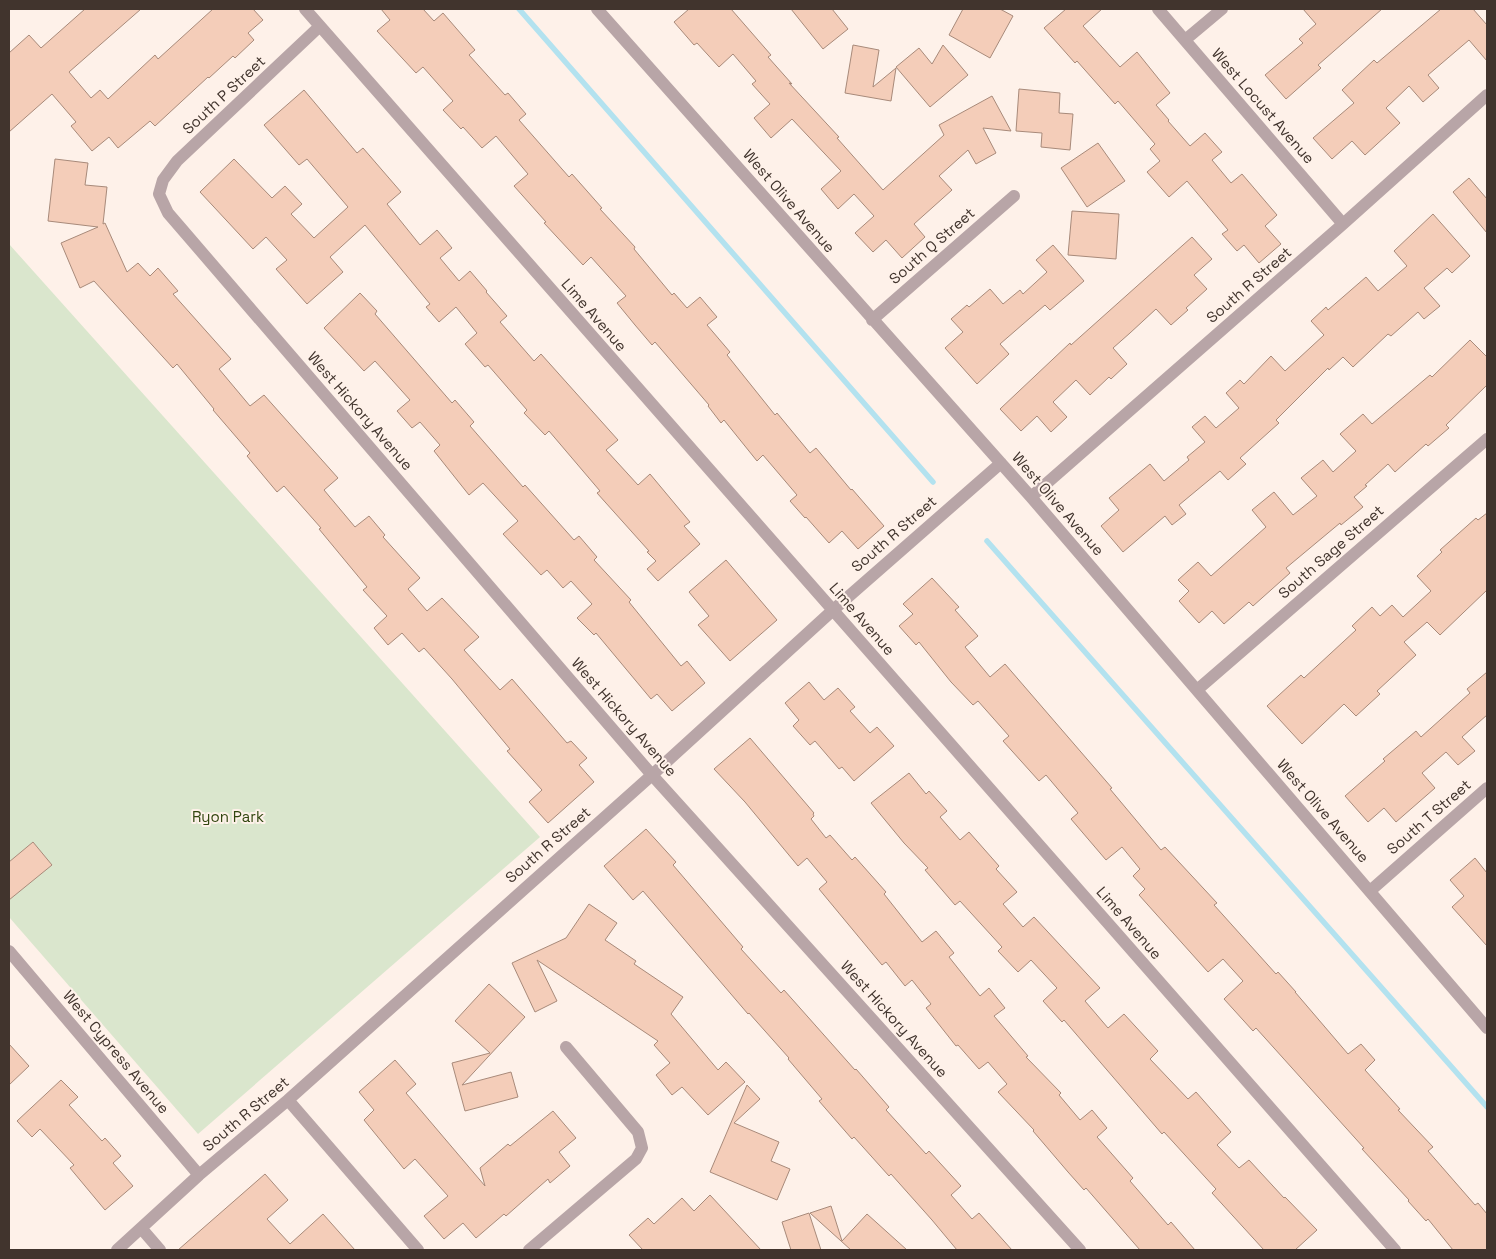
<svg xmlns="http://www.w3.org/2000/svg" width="1496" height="1259" viewBox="0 0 1496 1259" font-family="'Space Grotesk',sans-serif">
<rect width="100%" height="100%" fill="#fef1e9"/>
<path fill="#dae6cd" d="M 9,244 L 540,837 L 198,1134 L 9,917 Z"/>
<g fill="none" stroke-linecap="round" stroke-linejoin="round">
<path stroke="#b3e2ef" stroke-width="5.5" d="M 519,9 L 933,482
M 987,541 L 1487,1107"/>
</g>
<path fill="#f4cdb9" stroke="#a88a7a" d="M 85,9 L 141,9 L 69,72 L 91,98 L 100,90 L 108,99 L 155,55 L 158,59 L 213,9 L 253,9 L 263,20 L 248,33 L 254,40 L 235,58 L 233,56 L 209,78 L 208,77 L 155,126 L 150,121 L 118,148 L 109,137 L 92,151 L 71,126 L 76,122 L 52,94 L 9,132 L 9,53 L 29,35 L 41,48 Z
M 381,9 L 423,9 L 434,21 L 443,13 L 475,50 L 469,55 L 505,95 L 508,93 L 526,114 L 519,120 L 569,177 L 572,174 L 602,208 L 600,209 L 635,247 L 634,249 L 672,295 L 674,293 L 687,308 L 700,297 L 717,317 L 707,325 L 730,352 L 727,355 L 775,415 L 777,413 L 810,453 L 816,448 L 851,490 L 852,489 L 884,526 L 858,549 L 842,531 L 829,543 L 806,517 L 805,518 L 790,501 L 797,495 L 763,455 L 757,461 L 724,420 L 721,423 L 708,406 L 709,405 L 655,342 L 652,345 L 635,325 L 617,303 L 626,296 L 591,257 L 583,265 L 544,223 L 546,222 L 514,186 L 528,174 L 496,136 L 482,148 L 463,127 L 461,129 L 443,110 L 453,101 L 423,67 L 416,73 L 377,31 L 390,20 Z
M 689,9 L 731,9 L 771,55 L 768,57 L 792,84 L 789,83 L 839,137 L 837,138 L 883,190 L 944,135 L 939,125 L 992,96 L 1011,131 L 983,128 L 996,153 L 976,164 L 968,150 L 939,176 L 952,190 L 914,224 L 925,237 L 902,258 L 886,240 L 873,252 L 855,233 L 874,216 L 854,194 L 838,209 L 821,189 L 841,171 L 792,119 L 771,138 L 754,118 L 770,104 L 752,84 L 756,81 L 733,54 L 719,67 L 697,43 L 694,45 L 674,22 Z
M 791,9 L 832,9 L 848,29 L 823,49 Z
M 963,9 L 1000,9 L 1013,16 L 990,58 L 949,35 Z
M 1066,9 L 1102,9 L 1083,26 L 1120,67 L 1137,52 L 1170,93 L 1156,105 L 1169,120 L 1168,121 L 1190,146 L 1205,133 L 1222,152 L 1212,160 L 1231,183 L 1242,174 L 1277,215 L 1265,226 L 1281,244 L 1259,263 L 1244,245 L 1237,251 L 1222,234 L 1228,230 L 1187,181 L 1169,197 L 1147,172 L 1160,161 L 1150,149 L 1155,144 L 1118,101 L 1115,104 L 1077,61 L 1075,63 L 1044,28 Z
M 1303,9 L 1382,9 L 1318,65 L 1321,68 L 1286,99 L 1265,75 L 1303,43 L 1299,39 L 1316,24 Z
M 1441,9 L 1473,9 L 1487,25 L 1487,61 L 1469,40 L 1428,75 L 1439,88 L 1423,102 L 1409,86 L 1386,108 L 1400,123 L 1365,155 L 1352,141 L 1332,159 L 1313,138 L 1354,103 L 1342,90 L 1374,60 L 1377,63 Z
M 853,45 L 879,50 L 873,87 L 896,68 L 891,101 L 845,93 Z
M 943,45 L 968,75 L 930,107 L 896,67 L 919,48 L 932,64 Z
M 1019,89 L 1060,93 L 1059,113 L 1073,114 L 1070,150 L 1041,147 L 1042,133 L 1016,131 Z
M 304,90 L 357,153 L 363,148 L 401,192 L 387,204 L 420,245 L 437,230 L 452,248 L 440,258 L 459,281 L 470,271 L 487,291 L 486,292 L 507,316 L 500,322 L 534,361 L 541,354 L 618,440 L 606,450 L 638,485 L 650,474 L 690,522 L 684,526 L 700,544 L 658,581 L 647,569 L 656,561 L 647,552 L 649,551 L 597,493 L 600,491 L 549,431 L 545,435 L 524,413 L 527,410 L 488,365 L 485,367 L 465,344 L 477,333 L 456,307 L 439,322 L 426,307 L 430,304 L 365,225 L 330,257 L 343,272 L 307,304 L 276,269 L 287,260 L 266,237 L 253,249 L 200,192 L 234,159 L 272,198 L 285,186 L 302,204 L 291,214 L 314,238 L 348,207 L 307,159 L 299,165 L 264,125 Z
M 1098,143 L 1125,181 L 1087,207 L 1061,168 Z
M 55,159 L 88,163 L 85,185 L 107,187 L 103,224 L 105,223 L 127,272 L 138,263 L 150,276 L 158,268 L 178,291 L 173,294 L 231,359 L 219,369 L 250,406 L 264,395 L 338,478 L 324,490 L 355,527 L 369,516 L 385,535 L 383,537 L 420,578 L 408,589 L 427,611 L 442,598 L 479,637 L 464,650 L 500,690 L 512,679 L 567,743 L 571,741 L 587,758 L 579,765 L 594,782 L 548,823 L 529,802 L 542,790 L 507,751 L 510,749 L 452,679 L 424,648 L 419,652 L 402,633 L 388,645 L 374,628 L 387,616 L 363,590 L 367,587 L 319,529 L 321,528 L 284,486 L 277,492 L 247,456 L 250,453 L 213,410 L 214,409 L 177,364 L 173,368 L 94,281 L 80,288 L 61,243 L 98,227 L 48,221 Z
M 1469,178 L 1487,199 L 1487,233 L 1453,192 Z
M 1072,211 L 1119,214 L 1116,259 L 1068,255 Z
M 1433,214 L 1470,256 L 1452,273 L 1447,268 L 1424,288 L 1440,306 L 1424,319 L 1418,312 L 1391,336 L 1388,334 L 1353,367 L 1343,357 L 1329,370 L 1328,368 L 1276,420 L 1279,423 L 1240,458 L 1246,464 L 1228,480 L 1220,471 L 1179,505 L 1186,514 L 1172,525 L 1165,516 L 1123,552 L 1101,526 L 1119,510 L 1109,498 L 1150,464 L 1164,481 L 1189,460 L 1187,457 L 1205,442 L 1192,427 L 1205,416 L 1216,428 L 1239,408 L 1226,393 L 1240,380 L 1244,384 L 1271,356 L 1285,371 L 1324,335 L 1311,321 L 1326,307 L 1328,310 L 1366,277 L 1378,291 L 1407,266 L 1394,251 Z
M 1192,237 L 1212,259 L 1194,275 L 1207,289 L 1186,308 L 1188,310 L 1171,325 L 1156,309 L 1130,333 L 1113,348 L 1127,364 L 1111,379 L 1109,377 L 1090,395 L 1076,380 L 1053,402 L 1067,417 L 1051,432 L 1037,416 L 1021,431 L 1000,409 L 1070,343 L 1071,345 Z
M 1053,245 L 1084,281 L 1050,310 L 1045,305 L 1000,344 L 1009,354 L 977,384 L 945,348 L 963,332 L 951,319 L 967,305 L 969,307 L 990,289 L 1003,304 L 1020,290 L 1023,294 L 1047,272 L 1036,260 Z
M 360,293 L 377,311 L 375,314 L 452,403 L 455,400 L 474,422 L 470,426 L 523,487 L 525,485 L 574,540 L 579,536 L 597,557 L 594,560 L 631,600 L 629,602 L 681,666 L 687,661 L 705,683 L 672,711 L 657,694 L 651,699 L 596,633 L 594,635 L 577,618 L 592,604 L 571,581 L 563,588 L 547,570 L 541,575 L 503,534 L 518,521 L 483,483 L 469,495 L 434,451 L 440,445 L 420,422 L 412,428 L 397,411 L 410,400 L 375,361 L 364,371 L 324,328 Z
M 1470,340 L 1487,357 L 1487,385 L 1446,425 L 1449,428 L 1428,446 L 1426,444 L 1395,472 L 1388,464 L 1365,485 L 1367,486 L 1354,497 L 1363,507 L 1341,525 L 1340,523 L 1286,568 L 1290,573 L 1253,606 L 1249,602 L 1224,624 L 1212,611 L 1199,623 L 1179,601 L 1189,591 L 1178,580 L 1198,562 L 1211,576 L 1266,527 L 1252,510 L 1274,492 L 1293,515 L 1317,496 L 1301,478 L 1323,460 L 1333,472 L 1356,451 L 1340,434 L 1363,414 L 1372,424 L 1430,375 L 1432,377 Z
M 1487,513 L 1487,590 L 1440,635 L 1427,622 L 1404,642 L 1416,655 L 1377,691 L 1380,694 L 1356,716 L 1344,704 L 1302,744 L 1267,706 L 1301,675 L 1304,678 L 1356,630 L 1352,626 L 1372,607 L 1380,616 L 1392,605 L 1403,617 L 1431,591 L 1417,576 L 1442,552 L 1440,550 L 1476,518 L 1478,520 Z
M 726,560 L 777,620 L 730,661 L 698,625 L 709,616 L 689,592 Z
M 932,578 L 959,607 L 955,610 L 978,636 L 965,647 L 990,677 L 1005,664 L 1112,788 L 1110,789 L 1161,850 L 1165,847 L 1217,903 L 1214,905 L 1276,974 L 1278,972 L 1296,992 L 1295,992 L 1348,1054 L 1361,1044 L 1375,1060 L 1365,1070 L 1400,1109 L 1398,1110 L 1433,1147 L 1428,1151 L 1475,1205 L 1478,1203 L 1487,1214 L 1487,1250 L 1453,1250 L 1428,1219 L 1426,1221 L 1408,1201 L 1409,1200 L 1362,1149 L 1364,1148 L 1256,1028 L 1253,1031 L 1224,999 L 1243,981 L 1223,959 L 1208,972 L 1139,895 L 1145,889 L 1133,876 L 1140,869 L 1122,847 L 1106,860 L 1071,819 L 1078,813 L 1046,775 L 1039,781 L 1003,741 L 1009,736 L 978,701 L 973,705 L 951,682 L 919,642 L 916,645 L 899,626 L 913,614 L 903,604 Z
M 1487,672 L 1487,715 L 1462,737 L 1475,751 L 1458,765 L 1446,752 L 1422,773 L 1435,788 L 1396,822 L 1384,808 L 1368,822 L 1345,796 L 1385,761 L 1383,759 L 1416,731 L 1421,737 L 1470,693 L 1467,689 Z
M 809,682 L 824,700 L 838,688 L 855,707 L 850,711 L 870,733 L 877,727 L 894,746 L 854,781 L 842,767 L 839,769 L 815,741 L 810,745 L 793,726 L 799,720 L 785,703 Z
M 750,738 L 814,813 L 813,814 L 814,816 L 811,819 L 826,838 L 830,835 L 852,860 L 855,857 L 886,892 L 884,894 L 922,942 L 936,931 L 954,953 L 949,957 L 980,996 L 989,988 L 1005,1008 L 994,1016 L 1028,1056 L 1026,1057 L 1061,1093 L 1059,1095 L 1080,1120 L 1092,1110 L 1107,1128 L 1097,1137 L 1133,1178 L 1130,1181 L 1168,1225 L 1171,1222 L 1195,1250 L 1140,1250 L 1086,1188 L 1084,1190 L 1068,1172 L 1033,1131 L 1034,1130 L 998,1092 L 1007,1084 L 988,1062 L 979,1069 L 958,1045 L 956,1046 L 926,1008 L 931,1004 L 912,980 L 905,986 L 886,962 L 882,965 L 819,889 L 827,882 L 807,858 L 798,866 L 745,802 L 714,769 Z
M 909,773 L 926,794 L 929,791 L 947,811 L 940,817 L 960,840 L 969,832 L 999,866 L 996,869 L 1017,892 L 1003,904 L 1023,927 L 1034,917 L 1100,988 L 1085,1001 L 1108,1028 L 1124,1014 L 1158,1051 L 1150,1059 L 1188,1099 L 1196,1092 L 1231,1132 L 1217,1145 L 1239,1168 L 1249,1160 L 1284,1198 L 1285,1197 L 1317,1230 L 1295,1250 L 1264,1250 L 1212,1193 L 1216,1189 L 1164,1132 L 1162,1134 L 1064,1020 L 1062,1022 L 1043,1001 L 1057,988 L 1031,960 L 1018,972 L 998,951 L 1002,947 L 960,901 L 955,905 L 925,870 L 928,868 L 904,843 L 871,803 Z
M 646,829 L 676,862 L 673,865 L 743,947 L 741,949 L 781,993 L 784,990 L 855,1070 L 856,1069 L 889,1107 L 886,1110 L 926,1154 L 929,1151 L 961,1186 L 951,1195 L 972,1219 L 979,1213 L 1012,1250 L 957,1250 L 932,1220 L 891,1174 L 889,1176 L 854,1137 L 852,1139 L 819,1101 L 822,1099 L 788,1059 L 789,1058 L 749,1013 L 748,1014 L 643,891 L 633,900 L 604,866 Z
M 33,842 L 52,865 L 9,900 L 9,862 Z
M 1475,858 L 1487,873 L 1487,946 L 1452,907 L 1464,896 L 1450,880 Z
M 589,904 L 617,923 L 605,940 L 636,961 L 634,964 L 683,997 L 671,1014 L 718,1070 L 726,1062 L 745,1082 L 708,1115 L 682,1087 L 672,1095 L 656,1075 L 670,1063 L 654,1045 L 658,1041 L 537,960 L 557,1001 L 535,1012 L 512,963 L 566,938 Z
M 489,984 L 525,1017 L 462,1085 L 511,1072 L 518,1097 L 465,1111 L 452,1063 L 490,1053 L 455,1021 Z
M 9,1044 L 29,1066 L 9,1085 Z
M 395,1060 L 416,1084 L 406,1093 L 485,1186 L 480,1168 L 508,1144 L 510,1146 L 553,1111 L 576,1138 L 559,1152 L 570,1166 L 550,1183 L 548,1179 L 506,1216 L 504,1214 L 476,1238 L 463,1223 L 444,1239 L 424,1216 L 448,1196 L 415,1159 L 404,1169 L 364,1120 L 374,1110 L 359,1092 Z
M 61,1080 L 78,1097 L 69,1105 L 102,1141 L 105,1138 L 121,1156 L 113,1163 L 133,1186 L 105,1210 L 70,1168 L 74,1165 L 40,1129 L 32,1137 L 17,1121 Z
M 747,1085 L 760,1099 L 734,1123 L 779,1142 L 771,1161 L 790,1169 L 777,1200 L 710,1172 Z
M 265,1174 L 288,1200 L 267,1219 L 290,1244 L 323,1214 L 355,1250 L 178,1250 Z
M 710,1195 L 761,1250 L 643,1250 L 629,1235 L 648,1218 L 654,1224 L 682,1198 L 694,1211 Z
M 831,1206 L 842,1241 L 867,1214 L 907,1250 L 851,1250 L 810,1213 Z
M 809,1213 L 821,1250 L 791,1250 L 782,1222 Z"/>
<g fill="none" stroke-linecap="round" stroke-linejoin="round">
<path stroke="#b8a5a7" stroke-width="12" d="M 305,9 L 1395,1250
M 597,9 L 1031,497 L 1487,1028
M 1158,9 L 1343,224
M 320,26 L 177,161 L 163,180 L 159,194 L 168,213 L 652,775 L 1080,1250
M 1185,40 L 1222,9
M 872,320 L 1014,196
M 1031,497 L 1343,224 L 1487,95
M 1197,690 L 1487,439
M 1370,891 L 1487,788
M 9,951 L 199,1175
M 288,1100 L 418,1250
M 141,1228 L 160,1250
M 117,1250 L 199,1175 L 288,1100 L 652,775 L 832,611 L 1001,463
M 529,1250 L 636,1159 L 642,1148 L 638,1132 L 566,1047"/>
</g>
<g text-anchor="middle" stroke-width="4" stroke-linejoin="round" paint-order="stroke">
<g font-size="15" fill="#41342d" stroke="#fef1e9">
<text transform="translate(224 95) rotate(-43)" y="5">South P Street</text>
<text transform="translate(1263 106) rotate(49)" y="5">West Locust Avenue</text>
<text transform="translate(789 201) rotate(49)" y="5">West Olive Avenue</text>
<text transform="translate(932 246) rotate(-41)" y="5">South Q Street</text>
<text transform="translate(1249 285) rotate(-41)" y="5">South R Street</text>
<text transform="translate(594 315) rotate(49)" y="5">Lime Avenue</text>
<text transform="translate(360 411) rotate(49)" y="5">West Hickory Avenue</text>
<text transform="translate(1058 504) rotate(49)" y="5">West Olive Avenue</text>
<text transform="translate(894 534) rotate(-41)" y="5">South R Street</text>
<text transform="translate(1331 552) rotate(-41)" y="5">South Sage Street</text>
<text transform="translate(862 619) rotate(49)" y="5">Lime Avenue</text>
<text transform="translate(624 717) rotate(49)" y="5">West Hickory Avenue</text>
<text transform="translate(1323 811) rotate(49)" y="5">West Olive Avenue</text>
<text transform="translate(1429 817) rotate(-41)" y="5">South T Street</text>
<text transform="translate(548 845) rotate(-41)" y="5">South R Street</text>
<text transform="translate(1129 923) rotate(49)" y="5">Lime Avenue</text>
<text transform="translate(894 1019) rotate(48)" y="5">West Hickory Avenue</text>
<text transform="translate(116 1052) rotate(50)" y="5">West Cypress Avenue</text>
<text transform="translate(246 1114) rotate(-40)" y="5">South R Street</text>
</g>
<g font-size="15" fill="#31460f" stroke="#fef1e9">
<text x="228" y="822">Ryon Park</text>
</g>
</g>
<rect width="1496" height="1259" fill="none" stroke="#41342d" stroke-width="20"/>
</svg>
